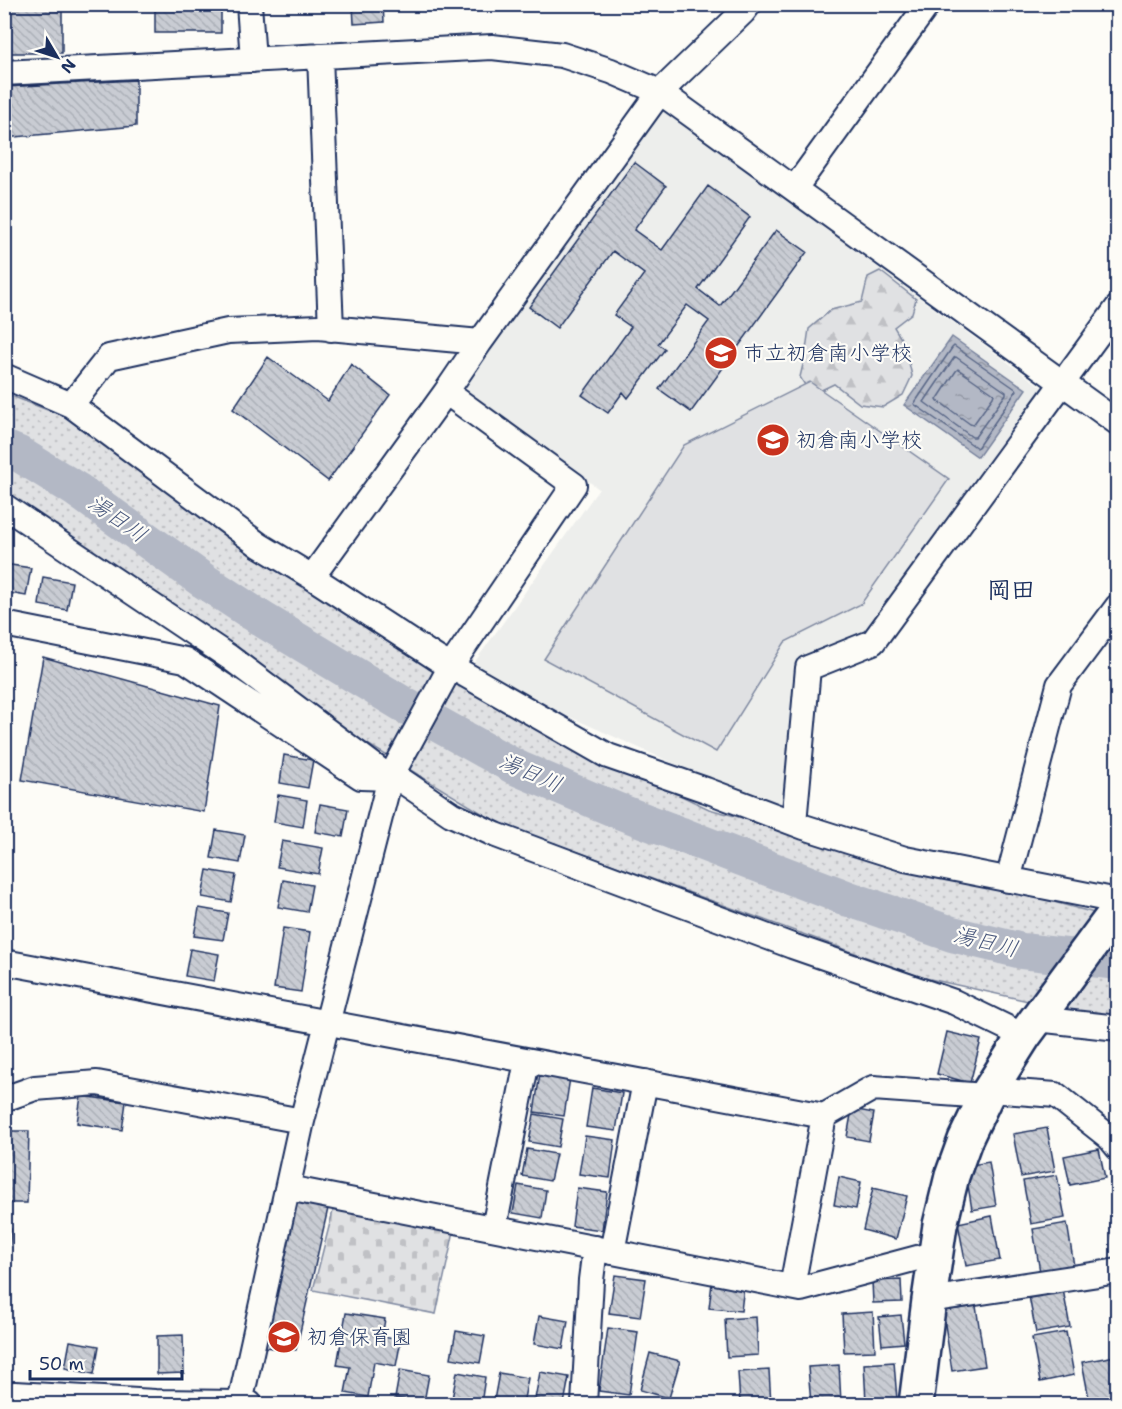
<svg xmlns="http://www.w3.org/2000/svg" width="1122" height="1409" viewBox="0 0 1122 1409" font-family="'Shantell Sans','Klee One',sans-serif">
<defs>
<pattern id="grass-dots" width="8" height="8" patternUnits="userSpaceOnUse" patternTransform="scale(1.5)"><rect width="8" height="8" fill="#e0e1e3"/><path d="M2 2h.1M6 6h.1" fill="none" stroke="#c0c1c5" stroke-width="1.8" stroke-linecap="round"/></pattern>
<pattern id="forest-firs" width="22" height="20" patternUnits="userSpaceOnUse" patternTransform="scale(1.5)"><rect width="22" height="20" fill="#e0e1e3"/><path d="M5 1l3.5 6h-7zM16 11l3.5 6h-7z" fill="#c0c1c5"/></pattern>
<pattern id="cemetery-stones" width="16" height="16" patternUnits="userSpaceOnUse" patternTransform="scale(1.5)"><rect width="16" height="16" fill="#e0e1e3"/><path d="M2 7V4a2 2 0 0 1 4 0v3zM10 15v-3a2 2 0 0 1 4 0v3z" fill="#c0c1c5"/></pattern>
<pattern id="water-ripples" width="26" height="14" patternUnits="userSpaceOnUse" patternTransform="scale(1.5)"><rect width="26" height="14" fill="#b3b8c5"/><path d="M2 4q2-2 4 0t4 0M15 11q2-2 4 0t4 0" fill="none" stroke="#9196a3"/></pattern>
<pattern id="building-back-hatch" width="6" height="6" patternUnits="userSpaceOnUse" patternTransform="scale(1.5)"><rect width="6" height="6" fill="#c9ccd3"/><path d="M-1 5l2 2M0 0l6 6M5-1l2 2" fill="none" stroke="#acb0b8"/></pattern>
</defs>
<rect width="100%" height="100%" fill="#fdfcf7"/>
<filter id="ink" filterUnits="userSpaceOnUse"><feTurbulence type="fractalNoise" baseFrequency=".0167" numOctaves="2"/><feDisplacementMap in="SourceGraphic" scale="12" xChannelSelector="R" yChannelSelector="G"/><feConvolveMatrix kernelMatrix="1 2 1 2 8 2 1 2 1" color-interpolation-filters="sRGB"/></filter>
<g filter="url(#ink)">
<path fill="#edeeec" d="M 662,110 L 1047,391 L 862,641 L 800,660 L 784,813 L 528,698 L 474,663 L 599,489 L 468,391 L 466,382 Z"/>
<path fill="url(#grass-dots)" stroke="#7e88a0" stroke-width="1.5" d="M 4,393 L 68,418 L 502,711 L 709,809 L 1117,919 L 1117,1018 L 1100,1017 L 921,977 L 498,823 L 247,671 L 5,509 Z"/>
<path fill="url(#forest-firs)" stroke="#7e88a0" stroke-width="1.5" d="M 880,271 L 916,299 L 912,313 L 894,327 L 905,345 L 912,376 L 903,395 L 883,407 L 860,404 L 834,384 L 811,395 L 800,377 L 805,356 L 809,329 L 831,310 L 862,302 L 868,277 Z"/>
<path fill="url(#cemetery-stones)" stroke="#7e88a0" stroke-width="1.5" d="M 334,1207 L 454,1231 L 436,1314 L 313,1290 Z"/>
<path fill="#e0e1e3" stroke="#7e88a0" stroke-width="1.5" d="M 810,382 L 949,479 L 861,604 L 785,642 L 716,752 L 544,659 L 684,445 Z"/>
<path fill="url(#water-ripples)" stroke="#76819c" stroke-width="1.5" d="M 952,337 L 1026,389 L 978,457 L 904,405 Z"/>
<g fill="none" stroke-linecap="round" stroke-linejoin="round">
<path stroke="#586687" stroke-width="1.5" d="M 954,346 L 1017,390 L 977,448 L 914,404 L 952,348 Z
M 956,357 L 1006,392 L 1006,394 L 975,437 L 972,437 L 924,402 L 954,358 Z
M 958,369 L 994,394 L 993,397 L 973,425 L 970,424 L 937,400 L 956,371 Z"/>
<path stroke="#b3b8c5" stroke-width="36" d="M 4,448 L 19,454 L 77,490 L 204,581 L 265,621 L 416,712 L 517,768 L 616,810 L 849,899 L 952,934 L 1022,951 L 1118,962"/>
</g>
<path fill="url(#building-back-hatch)" stroke="#1b2f5e" stroke-width="1.5" d="M 4,4 L 62,4 L 62,53 L 4,53 Z
M 155,4 L 221,4 L 221,33 L 155,33 Z
M 353,4 L 383,4 L 384,22 L 354,24 Z
M 136,80 L 136,126 L 4,138 L 4,87 Z
M 634,162 L 666,186 L 634,230 L 662,250 L 708,186 L 750,217 L 698,289 L 720,306 L 776,230 L 807,252 L 691,412 L 659,389 L 709,321 L 687,305 L 658,344 L 665,349 L 628,398 L 623,392 L 608,413 L 582,395 L 631,327 L 614,315 L 644,274 L 613,251 L 557,328 L 529,307 Z
M 268,357 L 328,401 L 351,364 L 390,395 L 328,481 L 233,409 Z
M 4,564 L 31,568 L 26,596 L 4,592 Z
M 43,577 L 72,582 L 67,610 L 39,605 Z
M 43,657 L 220,706 L 204,812 L 22,780 Z
M 284,755 L 313,760 L 308,788 L 280,783 Z
M 278,795 L 307,800 L 303,827 L 274,822 Z
M 320,804 L 348,809 L 343,837 L 315,832 Z
M 216,830 L 245,835 L 240,863 L 211,858 Z
M 282,841 L 323,848 L 318,874 L 277,867 Z
M 207,870 L 236,875 L 231,902 L 202,897 Z
M 283,880 L 312,885 L 307,912 L 278,907 Z
M 199,908 L 228,913 L 223,940 L 194,936 Z
M 283,928 L 310,932 L 301,992 L 274,988 Z
M 190,949 L 219,954 L 214,981 L 185,976 Z
M 947,1032 L 981,1040 L 970,1083 L 937,1074 Z
M 540,1074 L 570,1078 L 564,1116 L 534,1112 Z
M 592,1088 L 622,1093 L 616,1131 L 586,1127 Z
M 81,1096 L 126,1102 L 122,1130 L 77,1123 Z
M 852,1109 L 874,1113 L 869,1141 L 847,1137 Z
M 534,1114 L 563,1119 L 558,1147 L 529,1142 Z
M 1047,1128 L 1055,1171 L 1021,1177 L 1013,1134 Z
M 4,1131 L 29,1131 L 27,1203 L 4,1203 Z
M 585,1136 L 615,1140 L 610,1178 L 579,1174 Z
M 527,1149 L 556,1154 L 550,1181 L 522,1176 Z
M 1099,1149 L 1105,1178 L 1070,1185 L 1064,1156 Z
M 989,1162 L 996,1206 L 972,1210 L 965,1166 Z
M 1057,1175 L 1065,1218 L 1031,1224 L 1023,1181 Z
M 839,1177 L 861,1182 L 856,1209 L 834,1205 Z
M 518,1185 L 546,1190 L 542,1218 L 513,1213 Z
M 577,1188 L 607,1192 L 602,1230 L 572,1226 Z
M 873,1188 L 907,1196 L 896,1239 L 863,1230 Z
M 295,1199 L 329,1204 L 296,1350 L 264,1347 Z
M 992,1216 L 1000,1260 L 966,1266 L 958,1223 Z
M 1118,1218 L 1118,1248 L 1115,1248 L 1110,1220 Z
M 1067,1223 L 1074,1266 L 1040,1272 L 1033,1229 Z
M 4,1229 L 11,1229 L 8,1266 L 4,1266 Z
M 615,1275 L 646,1279 L 640,1317 L 609,1313 Z
M 901,1280 L 902,1302 L 873,1303 L 872,1281 Z
M 712,1283 L 744,1286 L 741,1311 L 709,1308 Z
M 1062,1284 L 1070,1327 L 1036,1333 L 1028,1291 Z
M 976,1306 L 985,1366 L 952,1371 L 943,1311 Z
M 873,1312 L 875,1351 L 844,1352 L 842,1314 Z
M 346,1313 L 385,1319 L 382,1337 L 401,1340 L 396,1366 L 374,1362 L 368,1397 L 345,1393 L 350,1367 L 337,1365 Z
M 901,1315 L 904,1343 L 882,1345 L 879,1317 Z
M 539,1316 L 568,1321 L 563,1349 L 534,1344 Z
M 756,1317 L 758,1355 L 727,1357 L 725,1319 Z
M 608,1328 L 638,1332 L 629,1395 L 599,1391 Z
M 456,1331 L 485,1336 L 480,1363 L 451,1358 Z
M 1066,1332 L 1074,1375 L 1040,1382 L 1032,1338 Z
M 183,1335 L 184,1373 L 157,1374 L 157,1336 Z
M 70,1341 L 99,1346 L 94,1374 L 65,1368 Z
M 650,1353 L 680,1361 L 669,1398 L 640,1390 Z
M 1116,1356 L 1118,1400 L 1090,1404 L 1082,1362 Z
M 894,1362 L 897,1400 L 866,1402 L 864,1364 Z
M 839,1365 L 841,1403 L 811,1404 L 808,1367 Z
M 400,1370 L 429,1375 L 424,1402 L 395,1398 Z
M 769,1370 L 771,1404 L 740,1404 L 738,1372 Z
M 457,1372 L 485,1377 L 481,1404 L 452,1399 Z
M 540,1372 L 569,1377 L 564,1404 L 535,1399 Z
M 499,1373 L 528,1378 L 523,1404 L 494,1400 Z"/>
<g fill="none" stroke-linecap="round" stroke-linejoin="round">
<defs>
<path id="street" d="M 249,4 L 253,60
M 320,56 L 331,329
M 4,73 L 492,47 L 562,55 L 611,71 L 660,92 L 1118,423
M 795,188 L 928,4
M 4,376 L 71,405 L 259,545 L 312,577 L 438,659 L 608,756 L 706,790 L 804,827 L 905,859 L 1118,901
M 71,405 L 109,357 L 228,331 L 318,327 L 480,342
M 4,506 L 229,657 L 390,778
M 312,577 L 446,392
M 4,624 L 185,660 L 361,777 L 390,778 L 401,780 L 451,814 L 496,835 L 792,946 L 954,1002 L 1024,1036
M 794,823 L 808,668 L 873,642 L 1118,307
M 1008,880 L 1059,685 L 1118,606
M 4,962 L 824,1116 L 873,1088 L 986,1096
M 1037,1019 L 1118,1028
M 990,1090 L 1056,1095 L 1109,1137 L 1118,1148
M 4,1099 L 35,1088 L 97,1083 L 302,1121
M 288,1188 L 801,1289 L 936,1253
M 494,1228 L 527,1061
M 612,1252 L 645,1082
M 792,1287 L 824,1116
M 929,1300 L 1118,1271
M 4,1395 L 15,1394 L 155,1402 L 240,1403 L 250,1404
M 240,1403 L 302,1121 L 390,778 L 451,666 L 574,485 L 446,392 L 480,342 L 660,92 L 743,12 L 749,4
M 584,1404 L 591,1280 L 595,1248"/>
<path id="secondary" d="M 916,1404 L 929,1300 L 940,1225 L 952,1176 L 965,1140 L 986,1096 L 1024,1036 L 1118,909"/>
</defs>
<use href="#street" stroke="#1b2f5e" stroke-width="28"/>
<use href="#secondary" stroke="#1b2f5e" stroke-width="38"/>
<use href="#street" stroke="#fdfcf7" stroke-width="24"/>
<use href="#secondary" stroke="#fdfcf7" stroke-width="33"/>
</g>
</g>
<defs>
<symbol id="school-disc" viewBox="-11 -11 22 22"><circle r="9.5" fill="#c8321e" stroke="#fdfcf7"/><path d="M0-5L7-2L0 1L-7-2ZM-4 1L0 2.5L4 1V4Q0 6-4 4Z" fill="#fff"/></symbol>
</defs>
<g fill-rule="evenodd">
<use href="#school-disc" x="702" y="334" width="38" height="38"/>
<use href="#school-disc" x="754" y="421" width="38" height="38"/>
<use href="#school-disc" x="265" y="1318" width="38" height="38"/>
</g>
<g text-anchor="middle" stroke-width="4.5" stroke-linejoin="round" paint-order="stroke">
<g font-size="21" fill="#1b2f5e" stroke="#fdfcf7" text-anchor="start">
<text x="744" y="360">市立初倉南小学校</text>
<text x="796" y="447">初倉南小学校</text>
<text x="307" y="1344">初倉保育園</text>
</g>
<g font-size="22" font-style="italic" fill="#49587d" stroke="#fdfcf7">
<text transform="translate(118 518) rotate(35)" y="8">湯日川</text>
<text transform="translate(531 772) rotate(24)" y="8">湯日川</text>
<text transform="translate(986 941) rotate(14)" y="8">湯日川</text>
</g>
<g font-size="24" font-weight="bold" fill="#1b2f5e" stroke="#fdfcf7">
<text x="1011" y="598">岡田</text>
</g>
</g>
<rect width="1122" height="1409" fill="none" stroke="#fdfcf7" stroke-width="24"/>
<rect x="12" y="12" width="1098" height="1385" fill="none" stroke="#1b2f5e" stroke-width="2" filter="url(#ink)"/>
<g transform="translate(57 57) rotate(129)" stroke="#fdfcf7" stroke-width="4.5" paint-order="stroke">
<path d="M0-4.5L10 22L0 15L-10 22Z" fill="#1b2f5e"/>
<text y="-9" font-size="16" font-weight="bold" text-anchor="middle" fill="#1b2f5e">N</text>
</g>
<path d="M30 1370v9h152v-9" fill="none" stroke="#1b2f5e" stroke-width="3"/>
<text x="39" y="1370" font-size="18" fill="#1b2f5e" stroke="#fdfcf7" stroke-width="4.5" paint-order="stroke">50 m</text>
</svg>
